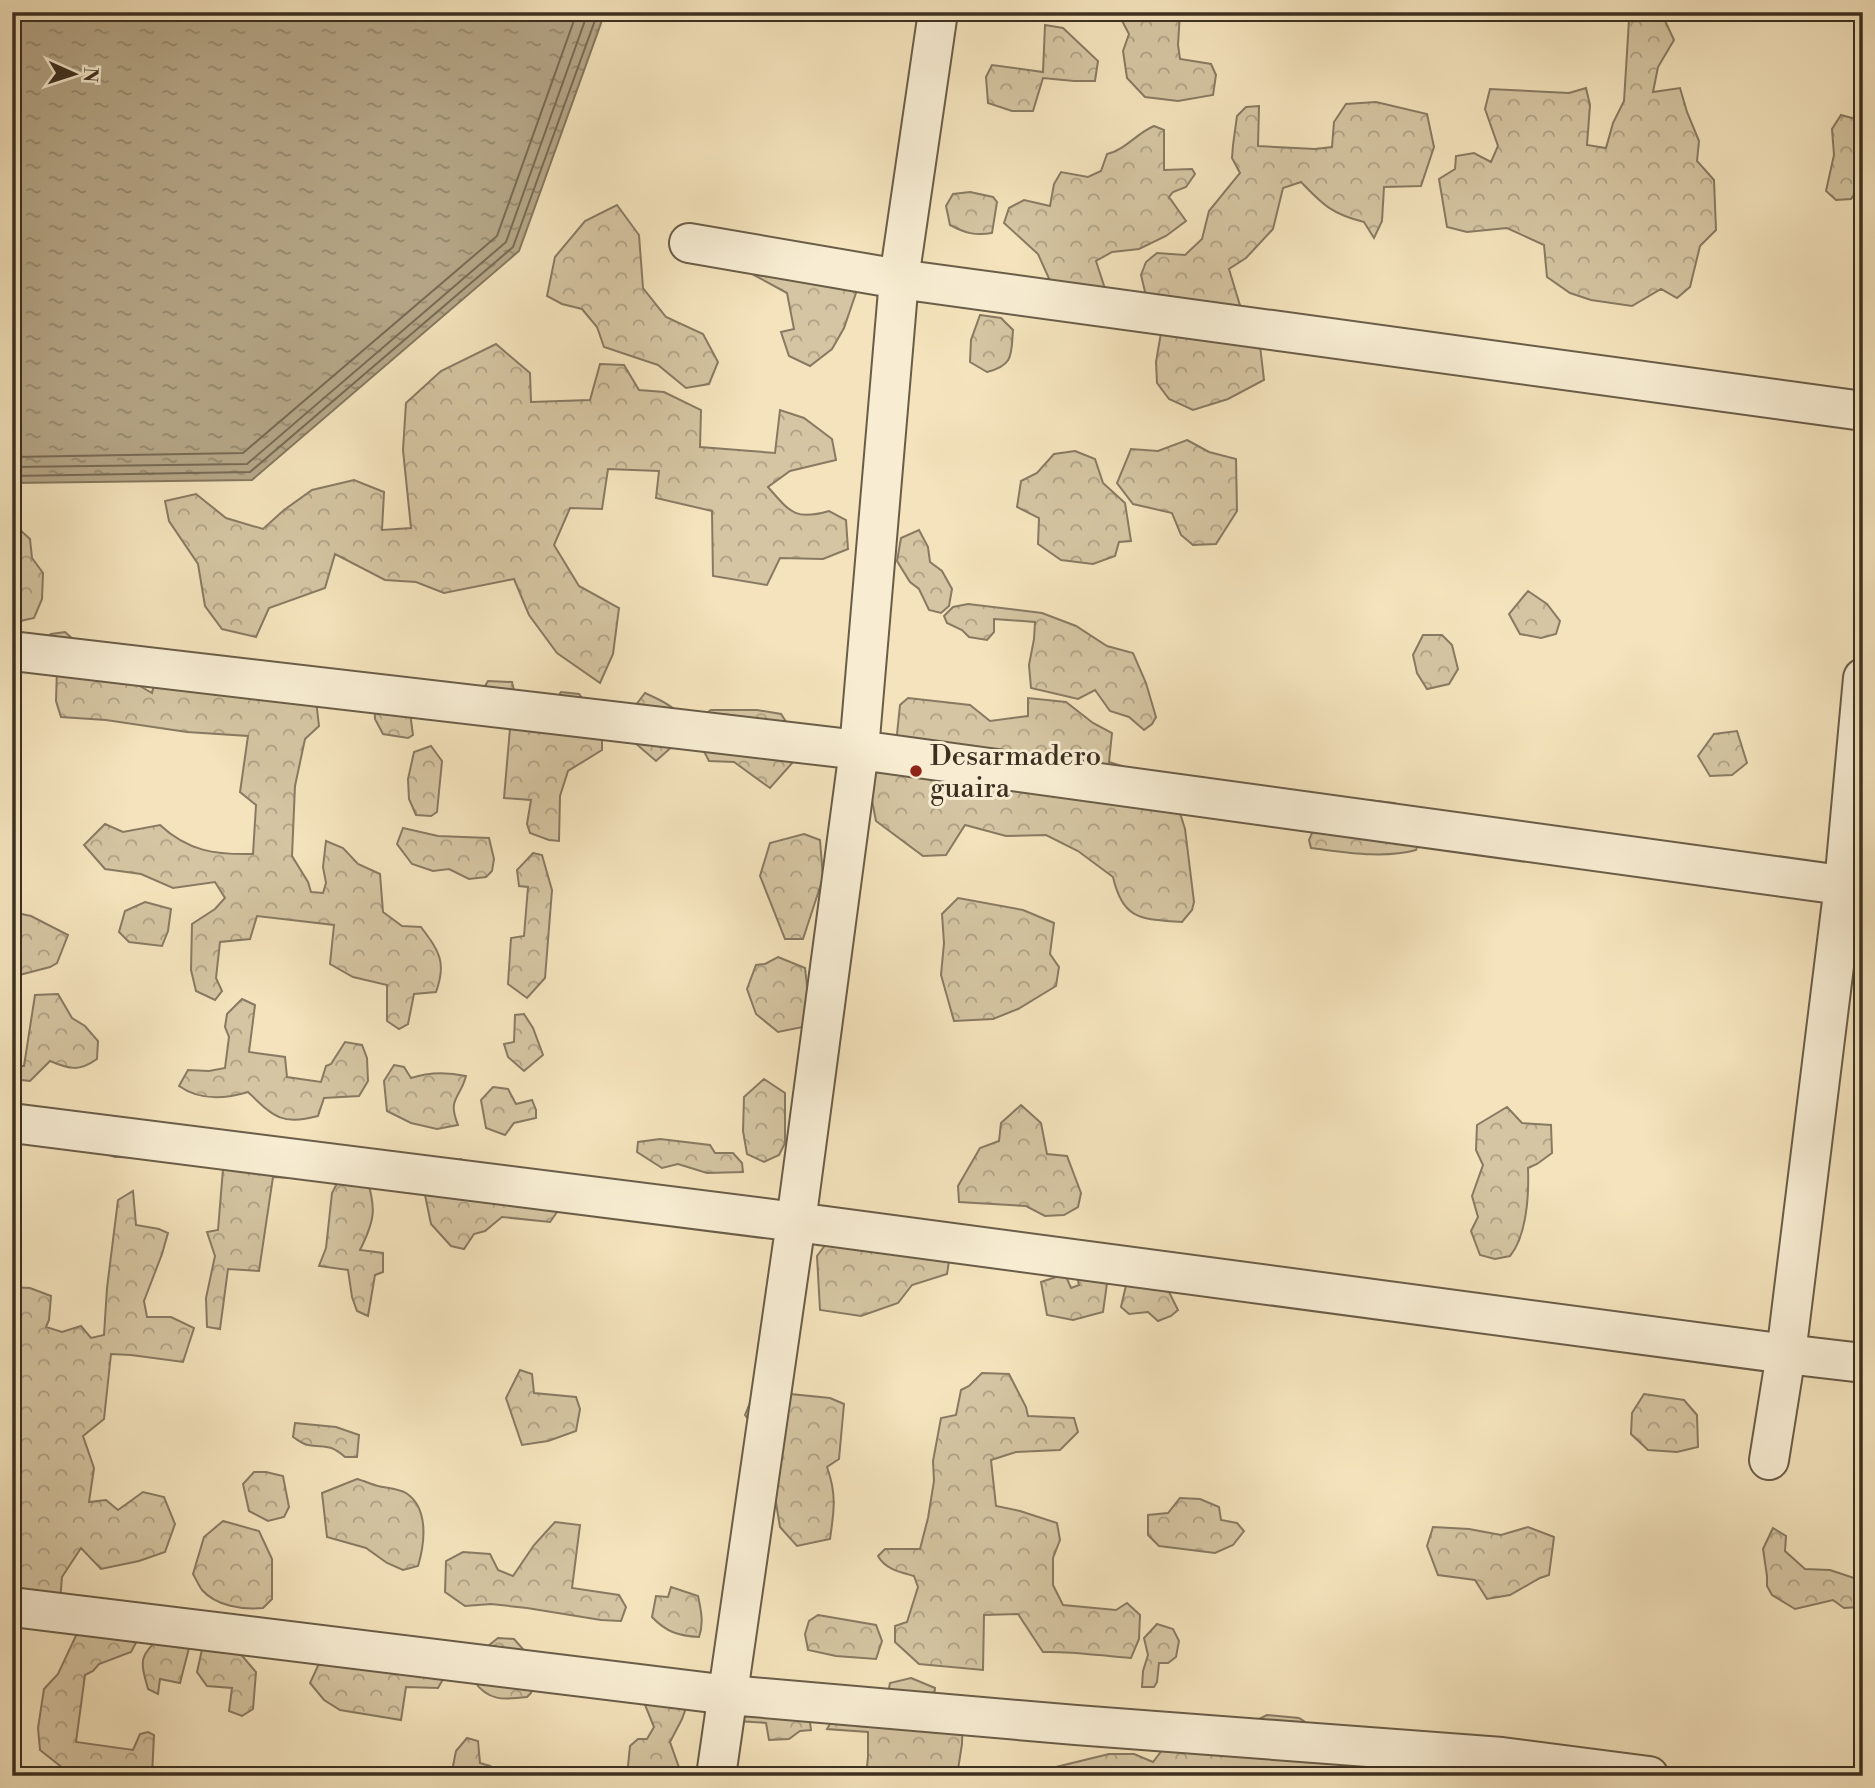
<svg xmlns="http://www.w3.org/2000/svg" width="1875" height="1788" viewBox="0 0 1875 1788" font-family="'Libre Bodoni',serif">
<defs>
<pattern id="forest-crowns" width="20" height="18" patternUnits="userSpaceOnUse" patternTransform="scale(1.75)"><rect width="20" height="18" fill="#d5c5a2"/><path d="M2 6a3 3 0 1 1 6 0M12 15a3 3 0 1 1 6 0" fill="none" stroke="#aea084"/></pattern>
<pattern id="water-ripples" width="26" height="14" patternUnits="userSpaceOnUse" patternTransform="scale(1.75)"><rect width="26" height="14" fill="#b5a687"/><path d="M2 4q2-2 4 0t4 0M15 11q2-2 4 0t4 0" fill="none" stroke="#94886e"/></pattern>
</defs>
<rect width="100%" height="100%" fill="#f4e3bc"/>
<filter id="stains"><feTurbulence type="fractalNoise" baseFrequency=".00286" numOctaves="4"/><feColorMatrix values="0 0 0 0 .2 0 0 0 0 .09 0 0 0 0 .02 0 0 0 .5 -.17"/></filter>
<radialGradient id="worn" r=".72"><stop offset=".6" stop-color="#630" stop-opacity="0"/><stop offset="1" stop-color="#630" stop-opacity=".3"/></radialGradient>
<path fill="url(#forest-crowns)" stroke="#887a62" stroke-width="2" d="M 1088,12 L 1180,12 L 1178,45 L 1180,59 L 1211,64 L 1216,75 L 1213,95 L 1178,101 L 1145,97 L 1127,78 L 1123,51 L 1129,34 L 1120,17 Z
M 1626,12 L 1661,12 L 1674,40 L 1658,67 L 1653,92 L 1680,88 L 1687,112 L 1699,141 L 1697,161 L 1714,180 L 1716,230 L 1700,246 L 1690,287 L 1677,298 L 1661,289 L 1632,306 L 1591,300 L 1570,293 L 1547,277 L 1544,245 L 1507,228 L 1467,232 L 1447,227 L 1439,179 L 1455,169 L 1456,156 L 1474,153 L 1491,162 L 1498,146 L 1485,109 L 1490,89 L 1569,93 L 1586,88 L 1590,105 L 1587,145 L 1606,148 L 1613,123 L 1624,101 L 1629,20 Z
M 1045,25 L 1063,28 L 1098,61 L 1095,81 L 1074,81 L 1043,78 L 1033,111 L 1012,111 L 988,103 L 986,77 L 992,65 L 1043,72 Z
M 1376,102 L 1427,114 L 1434,147 L 1421,186 L 1384,187 L 1382,221 L 1374,238 L 1364,222 C 1332,214 1323,205 1301,182 L 1283,188 L 1273,229 L 1246,258 L 1229,269 L 1242,312 L 1259,337 L 1264,380 L 1228,399 L 1193,410 L 1169,399 L 1157,383 L 1156,362 L 1162,327 L 1147,300 L 1141,275 L 1146,262 L 1157,253 L 1185,255 L 1202,239 L 1209,211 L 1240,173 L 1232,158 L 1233,145 L 1237,116 L 1246,107 L 1259,106 L 1258,146 L 1315,149 L 1332,147 L 1334,122 L 1346,104 Z
M 1841,115 L 1863,121 L 1863,182 L 1851,199 L 1836,200 L 1826,191 L 1834,155 L 1832,129 Z
M 1154,126 L 1164,130 L 1164,170 L 1192,169 L 1195,174 L 1186,187 L 1173,192 L 1169,197 L 1186,221 L 1166,236 L 1139,249 L 1112,252 L 1096,261 L 1109,301 L 1051,283 L 1038,254 L 1004,223 L 1009,208 L 1024,200 L 1050,206 L 1054,184 L 1061,172 L 1088,177 L 1101,171 L 1107,154 C 1125,150 1137,133 1154,126 Z
M 970,192 L 993,197 L 997,202 L 992,233 C 975,236 965,233 950,225 L 946,206 L 953,194 Z
M 617,205 L 639,235 L 643,288 L 666,317 L 703,334 L 718,362 L 709,384 L 686,388 L 658,365 L 604,347 L 597,327 L 582,309 L 562,304 L 547,296 L 555,257 L 585,221 Z
M 769,245 L 857,290 L 844,328 L 832,349 L 810,366 L 789,356 L 781,332 L 794,329 L 787,293 L 754,275 Z
M 980,315 L 1001,318 L 1013,330 C 1011,355 1014,365 987,372 L 970,362 L 971,340 Z
M 496,344 L 530,373 L 531,402 L 590,400 L 600,364 L 624,365 L 639,390 L 664,392 L 701,410 L 700,447 L 775,453 L 780,410 L 804,418 L 832,439 L 836,460 L 790,471 L 768,487 C 790,512 795,521 829,511 L 846,520 L 848,549 L 823,559 L 780,558 L 767,585 L 713,576 L 712,511 L 656,498 L 659,471 L 608,469 L 602,509 L 570,508 L 554,545 L 579,586 L 619,608 L 613,654 L 600,683 L 557,653 L 529,615 L 514,579 L 444,593 L 416,582 L 385,580 L 335,554 L 325,588 L 269,608 L 256,637 L 222,629 L 205,606 L 198,564 L 169,521 L 165,501 L 196,494 L 226,518 L 263,529 L 284,510 L 312,490 L 354,480 L 384,492 L 382,530 L 411,528 L 403,450 L 406,403 L 441,371 Z
M 1187,440 L 1209,452 L 1236,459 L 1237,511 L 1216,544 L 1193,545 L 1181,535 L 1172,513 L 1133,504 L 1117,483 L 1131,449 L 1158,451 Z
M 1075,451 L 1095,459 L 1103,483 L 1125,503 L 1131,541 L 1119,542 L 1115,556 L 1093,564 L 1061,560 L 1038,544 L 1039,518 L 1017,507 L 1021,481 L 1037,473 L 1054,454 Z
M 12,500 L 19,529 L 30,539 L 32,558 L 43,573 L 42,599 L 34,618 L 12,623 Z
M 919,530 L 928,547 L 930,562 L 942,571 L 952,589 L 949,606 L 941,613 L 929,610 L 919,589 L 910,582 L 897,561 L 901,538 Z
M 1528,591 L 1547,604 L 1560,621 L 1556,634 L 1541,638 L 1520,634 L 1509,614 Z
M 968,604 L 1042,613 L 1076,626 L 1107,646 L 1133,653 L 1146,683 L 1156,717 L 1152,724 L 1144,730 L 1129,717 L 1110,711 L 1095,690 L 1078,699 L 1031,688 L 1029,665 L 1034,639 L 1035,622 L 994,619 L 994,632 L 987,640 L 969,637 L 962,630 L 947,623 L 944,616 L 953,607 Z
M 65,632 L 93,657 L 106,681 L 133,682 L 152,693 L 158,668 L 316,700 L 319,726 L 305,739 L 295,786 L 292,856 L 308,882 L 311,892 L 323,893 L 326,883 L 323,867 L 326,841 L 343,848 L 358,864 L 380,874 L 383,912 L 402,926 L 421,927 C 439,951 447,962 436,992 L 414,994 L 408,1024 L 399,1029 L 387,1021 L 387,985 L 353,977 L 330,964 L 334,925 L 257,916 L 250,939 L 220,942 L 216,978 L 222,991 L 215,1000 L 196,991 L 191,970 L 192,924 L 215,909 L 225,898 L 215,882 L 173,888 L 141,874 L 105,869 L 84,845 L 105,824 L 123,832 L 160,825 C 188,851 215,855 253,854 L 256,805 L 240,792 L 248,736 L 187,732 L 106,720 L 61,717 L 56,701 L 57,669 L 35,650 L 51,634 Z
M 1423,635 L 1442,635 L 1452,645 L 1458,669 L 1449,684 L 1427,689 L 1417,673 L 1413,655 Z
M 488,681 L 512,682 L 518,707 L 542,720 L 561,692 L 579,694 L 602,724 L 602,750 L 568,771 L 560,796 L 559,841 L 549,840 L 530,833 L 527,824 L 531,800 L 504,798 L 511,717 L 473,706 Z
M 374,693 L 409,705 L 413,735 L 408,738 L 383,734 L 375,719 Z
M 645,693 C 666,703 684,708 684,736 L 656,761 L 627,736 L 623,722 Z
M 908,698 L 970,705 L 990,721 L 1028,716 L 1028,698 L 1066,702 L 1093,723 L 1112,733 L 1109,762 L 1170,781 L 1185,829 L 1194,902 L 1192,910 L 1182,922 C 1142,919 1123,921 1113,877 L 1078,851 L 1046,835 L 1006,836 L 965,825 L 946,855 L 923,856 L 876,821 L 868,780 L 896,744 L 900,705 Z
M 711,710 L 757,710 L 781,714 L 794,734 L 793,762 L 770,788 L 734,762 L 709,761 L 690,724 Z
M 1737,731 L 1747,763 L 1732,775 L 1710,776 L 1698,756 L 1714,734 Z
M 431,746 L 442,761 L 437,812 L 431,816 L 416,815 L 409,799 L 408,779 L 414,752 Z
M 1367,800 L 1394,803 L 1417,811 L 1425,827 L 1416,850 C 1383,859 1344,852 1311,848 L 1309,840 L 1312,833 L 1350,815 Z
M 403,828 L 438,836 L 489,838 L 494,859 L 492,871 L 486,877 L 469,879 L 449,869 L 433,871 L 412,864 L 397,844 Z
M 804,834 L 820,840 L 823,878 L 803,939 L 785,939 L 760,876 L 770,843 Z
M 533,853 L 542,855 L 552,890 L 545,978 L 527,998 L 508,984 L 511,938 L 524,936 L 528,887 L 519,886 L 517,870 Z
M 958,898 L 1023,910 L 1054,923 L 1050,954 L 1059,967 L 1056,986 L 1018,1009 L 993,1019 L 954,1021 L 941,975 L 944,943 L 942,914 Z
M 145,902 L 171,909 L 168,931 L 162,946 L 129,942 L 119,932 L 125,911 Z
M 12,912 L 31,916 L 68,935 L 57,963 L 50,967 L 12,977 Z
M 778,957 L 805,968 L 808,994 L 803,1027 L 778,1032 L 756,1014 L 747,989 L 756,965 L 765,964 Z
M 58,994 L 72,1018 L 85,1026 L 98,1041 L 97,1059 C 79,1072 69,1069 50,1061 L 30,1081 L 12,1079 L 12,1066 L 24,1066 L 35,995 Z
M 242,999 L 255,1005 L 249,1052 L 285,1057 L 287,1077 L 321,1082 L 326,1066 L 331,1064 L 345,1042 L 362,1045 L 367,1058 L 368,1081 L 359,1096 L 324,1098 L 318,1116 C 281,1126 273,1116 248,1092 C 225,1099 200,1101 179,1086 L 188,1070 L 209,1071 L 225,1068 L 229,1037 L 225,1027 L 227,1014 Z
M 524,1014 L 533,1028 L 543,1055 L 524,1071 L 508,1057 L 504,1044 L 514,1042 L 515,1015 Z
M 394,1065 L 404,1067 L 411,1078 C 429,1072 447,1072 466,1076 C 460,1099 447,1098 458,1125 L 437,1129 L 411,1123 L 387,1111 L 384,1081 Z
M 764,1079 L 785,1093 L 785,1143 L 779,1155 L 764,1162 L 747,1154 L 743,1131 L 744,1097 Z
M 493,1087 L 508,1089 L 516,1104 L 532,1100 L 536,1110 L 536,1118 L 514,1123 L 505,1135 L 486,1128 L 481,1100 Z
M 1021,1105 L 1041,1123 L 1047,1154 L 1067,1156 L 1081,1193 L 1078,1207 L 1064,1215 L 1045,1216 L 1026,1206 L 959,1202 L 958,1186 L 980,1148 L 999,1141 L 1001,1123 Z
M 1507,1107 L 1522,1123 L 1551,1125 L 1552,1153 L 1537,1164 L 1528,1168 C 1529,1194 1527,1235 1510,1256 L 1495,1259 L 1480,1255 L 1471,1231 L 1478,1217 L 1472,1196 L 1483,1165 L 1476,1150 L 1477,1125 Z
M 660,1139 L 710,1145 L 715,1153 L 733,1153 L 742,1163 L 743,1172 L 707,1173 L 678,1164 L 662,1168 L 637,1152 L 638,1142 Z
M 82,1146 L 289,1152 L 294,1178 L 273,1177 L 259,1271 L 228,1269 L 220,1329 L 207,1327 L 206,1298 L 215,1256 L 207,1232 L 218,1230 L 223,1169 L 203,1159 L 115,1157 Z
M 461,1159 L 479,1179 L 562,1205 L 550,1222 L 502,1217 L 485,1231 L 474,1234 L 464,1249 L 451,1246 L 431,1224 L 425,1195 L 431,1164 Z
M 346,1166 L 366,1174 C 375,1209 377,1216 360,1250 L 383,1253 L 383,1272 L 375,1275 L 368,1316 L 357,1311 L 352,1297 L 348,1270 L 319,1266 L 326,1248 L 332,1193 Z
M 133,1191 L 136,1225 L 159,1229 L 168,1233 L 162,1254 L 144,1301 L 147,1317 L 171,1317 L 194,1328 L 183,1362 L 131,1355 L 111,1354 L 104,1419 L 83,1436 L 94,1468 L 89,1502 L 106,1500 L 118,1510 L 143,1492 L 164,1497 L 175,1524 L 165,1552 L 139,1561 L 101,1569 L 81,1548 L 62,1577 L 59,1614 L 12,1605 L 12,1287 L 30,1288 L 51,1296 L 49,1320 L 46,1327 L 62,1332 L 81,1326 L 91,1338 L 104,1335 L 107,1288 L 118,1200 Z
M 888,1231 L 949,1261 L 947,1274 L 912,1285 L 898,1303 L 861,1316 L 820,1310 L 817,1256 L 826,1244 L 865,1251 Z
M 1073,1259 L 1110,1262 L 1103,1312 L 1073,1320 L 1047,1315 L 1041,1282 L 1065,1274 L 1071,1288 L 1079,1285 Z
M 1127,1281 L 1169,1292 L 1178,1310 L 1171,1316 L 1158,1321 L 1148,1312 L 1129,1314 L 1121,1307 Z
M 520,1370 L 532,1374 L 534,1393 L 576,1397 L 580,1409 L 576,1431 L 548,1441 L 522,1445 L 506,1398 Z
M 793,1373 L 791,1394 L 830,1398 L 844,1404 L 839,1459 L 827,1467 C 837,1495 834,1511 830,1539 L 797,1546 L 780,1527 L 766,1442 L 745,1415 L 756,1388 Z
M 982,1373 L 1009,1374 L 1026,1407 L 1028,1416 L 1074,1418 L 1078,1432 L 1060,1450 L 1016,1452 L 991,1460 L 996,1506 L 1020,1511 L 1057,1523 L 1060,1540 L 1053,1558 L 1053,1585 L 1063,1605 L 1116,1610 L 1127,1603 L 1140,1615 L 1139,1639 L 1131,1658 C 1102,1656 1073,1651 1043,1652 L 1018,1614 L 984,1615 L 983,1670 L 919,1664 L 895,1642 L 895,1626 L 907,1622 L 918,1587 L 914,1576 C 900,1572 885,1569 878,1556 L 885,1549 L 920,1549 L 928,1518 L 934,1481 L 933,1461 L 941,1418 L 956,1415 L 961,1390 L 969,1386 Z
M 1644,1394 L 1684,1400 L 1697,1415 L 1698,1447 L 1677,1452 L 1648,1450 L 1631,1434 L 1632,1413 Z
M 295,1423 L 336,1427 L 359,1435 L 357,1457 L 345,1457 C 329,1443 325,1448 308,1445 C 302,1444 298,1440 293,1437 Z
M 254,1472 L 266,1472 L 283,1476 L 289,1507 L 284,1517 L 268,1521 L 249,1511 L 243,1484 Z
M 357,1479 C 364,1481 371,1484 378,1486 C 387,1488 399,1489 406,1493 C 429,1508 425,1543 418,1566 L 403,1570 L 387,1563 L 366,1548 L 327,1537 L 322,1493 Z
M 1180,1498 L 1200,1499 L 1219,1507 L 1221,1520 L 1237,1523 L 1244,1531 L 1233,1545 L 1215,1553 L 1159,1546 L 1148,1535 L 1148,1515 L 1168,1513 Z
M 223,1521 L 259,1531 L 272,1559 L 272,1599 L 263,1608 C 243,1610 216,1606 202,1590 C 199,1586 196,1579 193,1574 L 204,1537 Z
M 555,1522 L 580,1525 L 572,1588 L 619,1595 L 626,1607 L 621,1621 L 601,1620 L 527,1608 L 491,1604 L 465,1606 L 445,1592 L 446,1561 L 463,1552 L 490,1554 L 498,1570 L 513,1576 L 534,1545 Z
M 1433,1527 L 1469,1529 L 1501,1535 L 1528,1527 L 1554,1537 L 1549,1575 L 1540,1578 L 1510,1595 L 1487,1599 L 1475,1580 L 1438,1575 L 1427,1546 Z
M 1773,1528 L 1786,1536 L 1785,1551 L 1805,1569 L 1830,1570 L 1860,1580 L 1861,1593 L 1858,1607 L 1844,1608 L 1833,1600 L 1795,1609 L 1772,1595 L 1767,1586 L 1767,1576 L 1763,1549 Z
M 671,1587 L 698,1596 C 701,1610 704,1623 699,1637 C 679,1636 666,1632 652,1617 L 656,1596 L 668,1597 Z
M 818,1615 L 876,1625 L 882,1641 L 876,1659 L 836,1656 L 808,1650 L 805,1634 L 809,1621 Z
M 1157,1624 L 1173,1629 L 1179,1641 L 1176,1657 L 1168,1663 L 1159,1663 L 1157,1682 L 1154,1687 L 1142,1687 L 1143,1671 L 1148,1655 L 1144,1638 Z
M 81,1625 L 139,1637 L 131,1652 L 99,1664 L 93,1671 L 85,1675 L 76,1742 L 133,1750 L 140,1734 L 148,1732 L 154,1735 L 152,1776 L 68,1776 L 64,1769 L 40,1750 L 38,1728 L 44,1689 L 58,1674 Z
M 163,1634 L 189,1648 L 180,1683 L 160,1679 L 158,1694 L 148,1689 C 139,1657 140,1657 163,1634 Z
M 226,1637 L 256,1672 L 253,1709 L 242,1716 L 229,1711 L 232,1688 L 207,1686 L 197,1672 L 203,1645 Z
M 498,1638 L 514,1639 L 538,1666 L 531,1693 L 527,1697 C 503,1700 488,1701 474,1681 L 478,1654 Z
M 322,1657 L 442,1657 L 442,1681 L 438,1688 L 406,1687 L 401,1720 L 340,1710 L 324,1700 L 310,1683 Z
M 911,1678 L 935,1688 L 933,1707 L 963,1705 L 962,1744 L 957,1776 L 866,1776 L 868,1757 L 868,1732 L 827,1729 L 839,1708 L 885,1709 L 890,1683 Z
M 691,1694 L 682,1719 L 670,1742 L 682,1776 L 627,1776 L 630,1746 L 638,1739 L 647,1739 L 654,1727 L 641,1695 Z
M 747,1696 L 807,1699 L 811,1730 L 800,1731 L 789,1739 L 769,1740 L 766,1723 L 738,1721 Z
M 1267,1715 L 1299,1718 L 1310,1725 L 1489,1762 L 1482,1776 L 1044,1776 L 1056,1767 L 1109,1754 L 1134,1754 L 1153,1762 L 1169,1741 L 1217,1716 L 1226,1717 L 1234,1722 L 1255,1721 Z
M 467,1738 L 478,1741 L 480,1763 L 490,1766 L 508,1776 L 451,1776 L 456,1751 Z"/>
<path fill="url(#water-ripples)" stroke="#85775e" stroke-width="2" d="M 12,12 L 605,12 L 519,251 L 252,480 L 12,483 Z"/>
<g fill="none" stroke-linecap="round" stroke-linejoin="round">
<path stroke="#786b54" stroke-width="2" d="M 12,457 L 243,453 L 497,236 L 577,12
M 12,467 L 247,464 L 506,242 L 588,12
M 12,476 L 250,472 L 513,247 L 598,12"/>
<defs>
<path id="minor" d="M 689,243 L 899,279 L 1863,411
M 12,651 L 859,750 L 1863,888
M 12,1123 L 796,1222 L 1786,1354 L 1863,1363
M 1769,1460 L 1786,1354 L 1844,885 L 1863,678
M 12,1607 L 729,1695 L 1076,1725 L 1502,1757 L 1649,1776
M 716,1776 L 796,1222 L 859,750 L 899,279 L 938,12"/>
</defs>
<use href="#minor" stroke="#6a5d48" stroke-width="42"/>
<use href="#minor" stroke="#f8edd3" stroke-width="38"/>
</g>
<circle fill="#8f2418" stroke="#f8edd3" stroke-width="2.5" cx="916" cy="771" r="7"/>
<g text-anchor="middle" stroke-width="6" stroke-linejoin="round" paint-order="stroke">
<g font-size="28" fill="#3c3021" stroke="#f8edd3" text-anchor="start">
<text x="930" y="765">Desarmadero<tspan x="930" dy="32">guaira</tspan></text>
</g>
</g>
<rect width="1875" height="1788" fill="none" stroke="#f4e3bc" stroke-width="42"/>
<rect x="14" y="14" width="1847" height="1760" fill="none" stroke="#3c3021" stroke-width="3.5"/>
<rect x="21" y="21" width="1833" height="1746" fill="none" stroke="#3c3021" stroke-width="2"/>
<g transform="translate(74 74) rotate(93)" stroke="#f8edd3" stroke-width="5" paint-order="stroke">
<path d="M0-5L12 26L0 18L-12 26Z" fill="#3c3021"/>
<text y="-10" font-size="19" font-weight="bold" text-anchor="middle" fill="#3c3021">N</text>
</g>
<rect width="100%" height="100%" filter="url(#stains)"/>
<rect width="100%" height="100%" fill="url(#worn)"/>
</svg>
